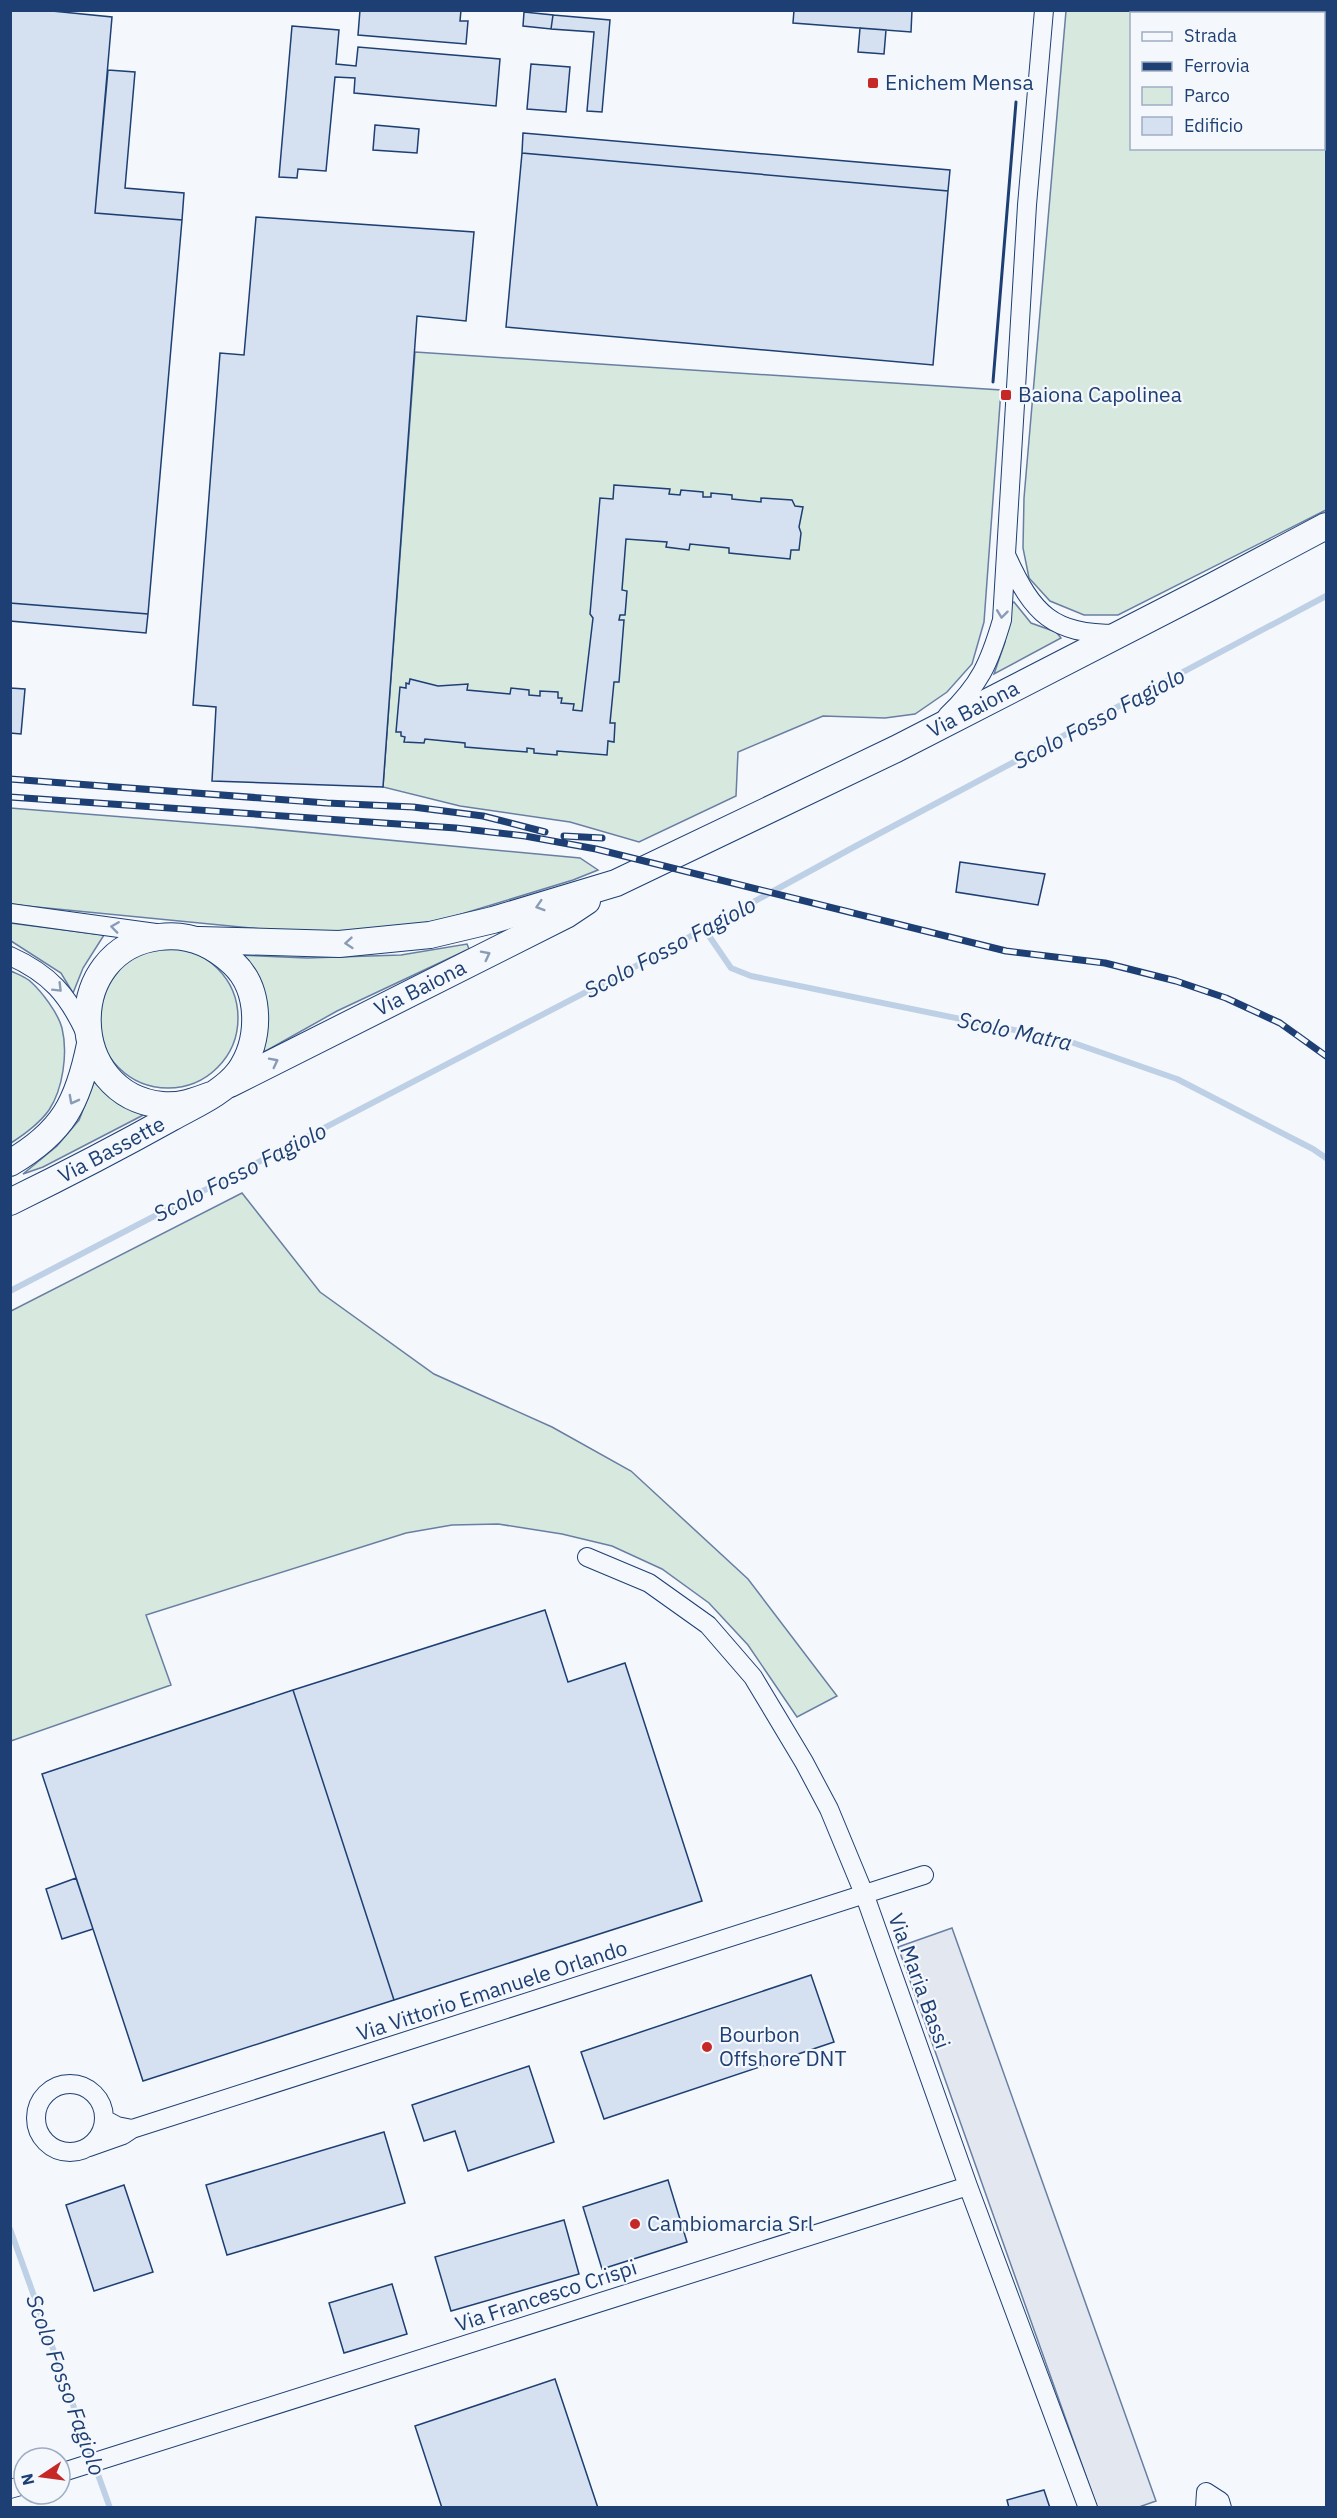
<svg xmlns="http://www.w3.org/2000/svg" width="1337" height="2518" viewBox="0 0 1337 2518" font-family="'IBM Plex Sans',sans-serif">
<rect width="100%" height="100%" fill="#f4f7fb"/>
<path fill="#d7e8df" stroke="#687fa3" stroke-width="1.5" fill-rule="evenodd" d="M 1066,11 L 1326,11 L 1326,510 L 1118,615 L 1084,615 L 1050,601 L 1029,578 L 1023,548 L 1024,498 ZM 1132,14 L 1324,14 L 1324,148 L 1132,148 Z
M 415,352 L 1001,390 L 984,622 L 972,664 L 947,692 L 915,714 L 885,718 L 823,716 L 738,752 L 736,796 L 639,842 L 570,822 L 460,806 L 383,787 Z
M 1014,602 L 1031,623 L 1056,632 L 1061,638 L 994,674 L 1005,642 L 1009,605 Z
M 10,808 L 250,827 L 580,858 L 598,870 L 573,880 L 442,920 L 381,932 L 303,933 L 26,906 L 11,904 Z
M 10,923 L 104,935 L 83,968 L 73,993 L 61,973 L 11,941 Z
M 467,944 L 469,949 L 337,1011 L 255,1057 L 238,955 L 307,958 L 401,955 Z
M98 1018a70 70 0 1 1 140 0a70 70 0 1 1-140 0Z
M 11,971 C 17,974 26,977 31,982 C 42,992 58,1013 62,1028 C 68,1053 63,1089 49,1110 C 39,1124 25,1134 11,1143 Z
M 94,1082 C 112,1098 127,1107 151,1111 L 43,1167 L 23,1174 L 57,1146 L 79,1120 Z
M 242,1193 L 320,1292 L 434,1374 L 552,1427 L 631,1471 L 748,1579 L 837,1696 L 797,1717 L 748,1645 L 709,1603 L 662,1569 L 612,1546 L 562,1534 L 498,1524 L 452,1525 L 406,1533 L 146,1615 L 171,1685 L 11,1741 L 11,1311 Z"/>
<path fill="#e3e8f0" stroke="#687fa3" stroke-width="1.5" d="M 952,1928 L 1156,2501 L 1139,2507 L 1097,2507 L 898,1947 Z"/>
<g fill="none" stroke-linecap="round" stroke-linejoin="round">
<path stroke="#bed0e5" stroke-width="6" d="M 705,930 L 731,968 L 751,976 L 1068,1041 L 1177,1079 L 1313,1149 L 1326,1158
M 10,1291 L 638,965 L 854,847 L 1326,596
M 10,2229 L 110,2508"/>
</g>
<path fill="#d5e0f0" stroke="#1d3f73" stroke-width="1.5" d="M 10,10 L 42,10 L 112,17 L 95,213 L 182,220 L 148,614 L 10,603 Z
M 360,10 L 461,10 L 460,21 L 468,21 L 466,44 L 358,35 Z
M 794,10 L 912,10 L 911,32 L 793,23 Z
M 524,12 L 553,15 L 551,29 L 523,26 Z
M 553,15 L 610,20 L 602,112 L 587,111 L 594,32 L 551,29 Z
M 292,26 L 339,30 L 336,64 L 356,66 L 358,47 L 500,59 L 496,106 L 354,93 L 355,78 L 335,77 L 326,171 L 298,169 L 297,178 L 279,177 Z
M 860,28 L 886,30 L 884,54 L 858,52 Z
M 531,64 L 570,67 L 566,112 L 527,109 Z
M 108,70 L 135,72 L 125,188 L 184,193 L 182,220 L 95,213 Z
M 375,125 L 419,129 L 417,153 L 373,150 Z
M 523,133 L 950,170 L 948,191 L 522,153 Z
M 522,153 L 948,191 L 933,365 L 506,327 Z
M 256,217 L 474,232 L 466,321 L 417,316 L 383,787 L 212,781 L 216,707 L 193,705 L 220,353 L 244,355 Z
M 614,485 L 670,489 L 669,494 L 680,495 L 681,490 L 703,492 L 703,497 L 711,497 L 711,493 L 732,495 L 732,499 L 761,502 L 761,498 L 792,500 L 795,506 L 803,507 L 799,527 L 801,533 L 799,550 L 791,550 L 790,559 L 729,553 L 729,548 L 690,544 L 689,550 L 666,547 L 667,542 L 626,539 L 622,590 L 627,591 L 625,615 L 620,615 L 619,620 L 624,620 L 619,682 L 614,682 L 610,723 L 615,723 L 614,742 L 608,741 L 607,755 L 557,751 L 557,755 L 534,753 L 534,749 L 527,748 L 527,752 L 465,747 L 465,743 L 425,739 L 424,743 L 404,742 L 405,737 L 401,736 L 401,732 L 396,732 L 400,687 L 406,688 L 406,683 L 409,684 L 410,679 L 438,686 L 468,684 L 467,690 L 510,694 L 511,688 L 529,690 L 529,695 L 540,696 L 540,691 L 558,692 L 558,698 L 562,698 L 561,703 L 574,704 L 573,710 L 582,711 L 593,618 L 590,614 L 600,498 L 613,499 Z
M 10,603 L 148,614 L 146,633 L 10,621 Z
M 10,688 L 25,689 L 21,734 L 10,733 Z
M 960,862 L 1045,874 L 1038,905 L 956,892 Z
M 545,1610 L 568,1682 L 625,1663 L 702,1901 L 394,2000 L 293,1690 Z
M 293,1690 L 394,2000 L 143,2081 L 42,1774 Z
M 76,1878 L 93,1929 L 62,1939 L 46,1889 Z
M 811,1975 L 834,2042 L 604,2119 L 581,2052 Z
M 529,2066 L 554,2142 L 468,2171 L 455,2131 L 424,2141 L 412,2105 Z
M 384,2132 L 405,2203 L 227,2255 L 206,2185 Z
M 668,2180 L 687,2242 L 602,2269 L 583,2207 Z
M 124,2185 L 153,2272 L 94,2291 L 66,2205 Z
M 564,2220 L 579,2274 L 451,2311 L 435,2257 Z
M 392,2284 L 407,2334 L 344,2353 L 329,2303 Z
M 555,2379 L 598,2508 L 442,2508 L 415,2426 Z
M 1044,2490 L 1050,2508 L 1009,2508 L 1007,2500 Z"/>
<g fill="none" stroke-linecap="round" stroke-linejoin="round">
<defs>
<path id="street" d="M 1007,557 C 1033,614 1052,634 1117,634
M 947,716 C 980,684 989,664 1002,620 L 1027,205 L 1044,10
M 10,913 L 163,934
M 10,956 C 50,974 68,995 86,1034
M 587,1557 L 649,1583 L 708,1625 L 753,1677 L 804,1762 L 829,1809 L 865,1896 L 968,2186 L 1088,2508
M36 2118a34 34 0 1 1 68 0a34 34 0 1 1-68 0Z
M 132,2129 L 924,1875
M 89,2147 L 123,2135 L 132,2129 L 117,2126 L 104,2119
M 60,2473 L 968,2186
M 10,2489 L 24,2485
M 1205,2508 L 1206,2492 L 1220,2501 L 1222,2508"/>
<g id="secondary">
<path id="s1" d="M 199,940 L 339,944 L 430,935 L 493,920 L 616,883 L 896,749 L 1213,586 L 1326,526"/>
<path id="s2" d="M 230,1084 L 566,915 L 587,901"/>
<path d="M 10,1163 C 63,1132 78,1103 90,1044"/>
<path id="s3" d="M 10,1202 C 65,1175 119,1147 171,1118 C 194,1105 223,1093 239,1072 C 261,1041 262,990 233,963 C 212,943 188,933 159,937 C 62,949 65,1095 162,1105 C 179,1107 195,1101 211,1095"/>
</g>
</defs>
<use href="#street" stroke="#1d3f73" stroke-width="20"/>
<use href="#secondary" stroke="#1d3f73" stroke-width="28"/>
<use href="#street" stroke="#f4f7fb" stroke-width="18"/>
<use href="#secondary" stroke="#f4f7fb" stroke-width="26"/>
<defs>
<path id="rail" d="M 10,779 L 327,803 L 413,807 L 483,816 L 545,832
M 10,797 L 456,828 L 525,836 L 596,849 L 1006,951 L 1105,963 L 1176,981 L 1226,998 L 1280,1023 L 1326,1056
M 564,836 L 602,838"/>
</defs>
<use href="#rail" stroke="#1d3f73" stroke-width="7"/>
<use href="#rail" stroke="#f4f7fb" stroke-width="4.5" stroke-dasharray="14" stroke-linecap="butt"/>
<path stroke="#1d3f73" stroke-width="3" d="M 993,382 L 1016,102"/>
</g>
<defs><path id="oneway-chevron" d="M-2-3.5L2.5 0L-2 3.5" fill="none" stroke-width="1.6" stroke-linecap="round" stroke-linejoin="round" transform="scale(1.5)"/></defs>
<g stroke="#889bb7">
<use href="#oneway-chevron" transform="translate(1002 614) rotate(97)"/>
<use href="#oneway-chevron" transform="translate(540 906) rotate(163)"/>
<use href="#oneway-chevron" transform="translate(115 927) rotate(-172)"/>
<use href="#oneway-chevron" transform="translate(349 943) rotate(175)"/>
<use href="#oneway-chevron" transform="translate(486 955) rotate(-27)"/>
<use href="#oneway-chevron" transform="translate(58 988) rotate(45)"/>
<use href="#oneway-chevron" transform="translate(274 1062) rotate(-27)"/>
<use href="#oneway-chevron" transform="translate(73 1100) rotate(118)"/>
</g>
<g fill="#c62828" stroke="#f4f7fb" stroke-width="2">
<rect x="867" y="77" width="12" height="12" rx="3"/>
<rect x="1000" y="389" width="12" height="12" rx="3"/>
<circle cx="707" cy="2047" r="6"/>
<circle cx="635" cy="2224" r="6"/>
</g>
<g text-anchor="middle" stroke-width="4.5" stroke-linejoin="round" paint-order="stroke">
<g font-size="21" fill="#1d3f73" stroke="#f4f7fb" text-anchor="start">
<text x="885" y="90">Enichem Mensa</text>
<text x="1018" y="402">Baiona Capolinea</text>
<text x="719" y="2042">Bourbon<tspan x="719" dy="24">Offshore DNT</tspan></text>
<text x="647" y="2231">Cambiomarcia Srl</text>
</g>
<g font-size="21" fill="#1d3f73" stroke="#f4f7fb">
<text dy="7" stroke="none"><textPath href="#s1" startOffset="822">Via Baiona</textPath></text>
<text dy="7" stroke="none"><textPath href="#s2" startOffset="213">Via Baiona</textPath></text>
<text dy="7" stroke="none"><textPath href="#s3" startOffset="114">Via Bassette</textPath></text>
<text transform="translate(919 1981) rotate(70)" y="7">Via Maria Bassi</text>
<text transform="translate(492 1991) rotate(-18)" y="7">Via Vittorio Emanuele Orlando</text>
<text transform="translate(546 2296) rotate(-18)" y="7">Via Francesco Crispi</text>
</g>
<g font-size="22" font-style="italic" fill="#1d3f73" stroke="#f4f7fb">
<text transform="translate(1099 718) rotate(-28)" y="8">Scolo Fosso Fagiolo</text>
<text transform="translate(670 947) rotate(-28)" y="8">Scolo Fosso Fagiolo</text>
<text transform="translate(1015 1031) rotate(12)" y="8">Scolo Matra</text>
<text transform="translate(240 1172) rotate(-27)" y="8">Scolo Fosso Fagiolo</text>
<text transform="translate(66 2385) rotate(70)" y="8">Scolo Fosso Fagiolo</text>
</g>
</g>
<rect width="1337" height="2518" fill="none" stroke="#1d3f73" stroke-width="24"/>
<rect x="1130" y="12" width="195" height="138" fill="#f4f7fb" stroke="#9eadc5" stroke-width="1.5"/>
<rect x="1142" y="32" width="30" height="9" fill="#f4f7fb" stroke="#9eadc5" stroke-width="1.5"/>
<text x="1184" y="42" font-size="18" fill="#1d3f73">Strada</text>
<rect x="1142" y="62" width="30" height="9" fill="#1d3f73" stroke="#9eadc5" stroke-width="1.5"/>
<text x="1184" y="72" font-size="18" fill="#1d3f73">Ferrovia</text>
<rect x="1142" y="87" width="30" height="18" fill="#d7e8df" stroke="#9eadc5" stroke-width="1.5"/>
<text x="1184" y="102" font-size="18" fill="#1d3f73">Parco</text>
<rect x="1142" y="117" width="30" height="18" fill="#d5e0f0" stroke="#9eadc5" stroke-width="1.5"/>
<text x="1184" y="132" font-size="18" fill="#1d3f73">Edificio</text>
<g transform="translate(42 2476) rotate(257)"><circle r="28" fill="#f4f7fb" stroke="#9eadc5" stroke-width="1.5"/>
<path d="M0-4.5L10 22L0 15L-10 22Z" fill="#c62828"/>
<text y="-9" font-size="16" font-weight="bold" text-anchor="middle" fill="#1d3f73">N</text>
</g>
</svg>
